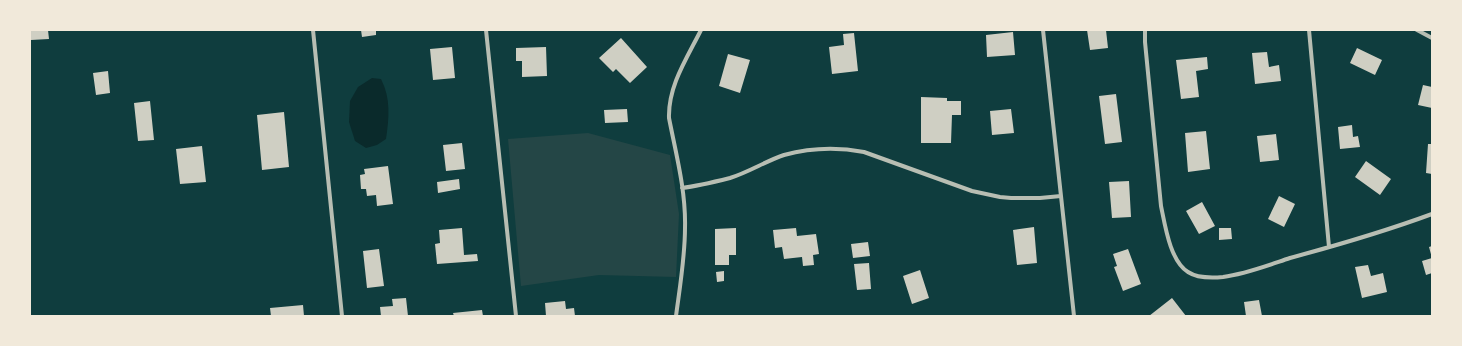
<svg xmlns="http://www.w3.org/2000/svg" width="1462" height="346" viewBox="0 0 1462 346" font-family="'DM Sans',sans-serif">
<rect width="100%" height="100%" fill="#0f3d3e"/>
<path fill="#244646" d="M 588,133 L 670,155 L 679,214 L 676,277 L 599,275 L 521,286 L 508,139 Z"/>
<path fill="#0a2a2b" d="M 372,78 L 381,79 C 391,98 389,118 386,139 L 377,145 L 366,148 L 355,141 L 349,122 L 350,101 L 358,87 Z"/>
<path fill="#cfcfc3" d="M 30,30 L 48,30 L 49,39 L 31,40 Z
M 361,30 L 376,30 L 376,35 L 362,37 Z
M 1087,30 L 1106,30 L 1108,48 L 1090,50 Z
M 1013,32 L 1015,55 L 987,57 L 986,35 Z
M 854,33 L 858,71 L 832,74 L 829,47 L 844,45 L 843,34 Z
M 621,38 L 647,67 L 630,83 L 616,69 L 613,72 L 599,58 Z
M 452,47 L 455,78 L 433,80 L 430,49 Z
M 546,47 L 547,76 L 522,77 L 522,61 L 516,61 L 516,48 Z
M 1357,48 L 1382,60 L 1375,75 L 1350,63 Z
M 1267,52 L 1269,67 L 1279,65 L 1281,81 L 1255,84 L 1252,53 Z
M 728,54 L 750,60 L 740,93 L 719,86 Z
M 1207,57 L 1208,69 L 1196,71 L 1199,97 L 1181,99 L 1176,60 Z
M 108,71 L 110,93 L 96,95 L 93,73 Z
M 1423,85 L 1432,87 L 1432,108 L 1418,105 Z
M 1116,94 L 1122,142 L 1105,144 L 1099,96 Z
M 921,97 L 947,98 L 947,101 L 961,101 L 961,115 L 952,115 L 951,143 L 921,143 Z
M 150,101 L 154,140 L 138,141 L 134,103 Z
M 627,109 L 628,122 L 605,123 L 604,110 Z
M 1011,109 L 1014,133 L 992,135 L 990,111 Z
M 284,112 L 289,167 L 262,170 L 257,115 Z
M 1352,125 L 1353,137 L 1358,136 L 1360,147 L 1340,149 L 1338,127 Z
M 1206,131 L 1210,169 L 1188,172 L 1185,133 Z
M 1276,134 L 1279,160 L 1260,162 L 1257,136 Z
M 462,143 L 465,169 L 446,171 L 443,145 Z
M 1428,144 L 1432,144 L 1432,174 L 1426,173 Z
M 202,146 L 206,182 L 180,184 L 176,149 Z
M 1366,161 L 1391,179 L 1380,195 L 1355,177 Z
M 388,166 L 393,204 L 377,206 L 376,195 L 367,196 L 366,189 L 361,189 L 360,175 L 365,174 L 364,169 Z
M 459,179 L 460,189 L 438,193 L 437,182 Z
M 1129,181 L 1131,217 L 1112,218 L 1109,182 Z
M 1279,196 L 1295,204 L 1284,227 L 1268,219 Z
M 1202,202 L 1215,226 L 1199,234 L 1186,211 Z
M 1034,227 L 1037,263 L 1017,265 L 1013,230 Z
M 462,228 L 464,255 L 477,254 L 478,261 L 437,264 L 435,244 L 440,243 L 439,230 Z
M 736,228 L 736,255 L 729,255 L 729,265 L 715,265 L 715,229 Z
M 796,228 L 797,236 L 816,234 L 819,254 L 813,255 L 814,265 L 803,266 L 802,257 L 784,259 L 782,247 L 775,248 L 773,230 Z
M 1219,228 L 1231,228 L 1232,239 L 1219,240 Z
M 868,242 L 870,256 L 853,258 L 851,244 Z
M 1432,246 L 1432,273 L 1426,275 L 1422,261 L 1432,258 L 1429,247 Z
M 379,249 L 384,286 L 367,288 L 363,251 Z
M 1128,249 L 1141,284 L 1123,291 L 1114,267 L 1117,266 L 1113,254 Z
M 869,263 L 871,289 L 857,290 L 854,264 Z
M 1368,265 L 1371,276 L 1383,273 L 1387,292 L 1362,298 L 1355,267 Z
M 920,270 L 929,298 L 912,304 L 903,276 Z
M 724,271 L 724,281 L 717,282 L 716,272 Z
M 406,298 L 408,316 L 381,316 L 380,307 L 393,306 L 392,299 Z
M 1172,298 L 1186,316 L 1149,316 Z
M 1259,300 L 1262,316 L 1246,316 L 1244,302 Z
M 565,301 L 566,309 L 574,308 L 575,316 L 546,316 L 545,303 Z
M 303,305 L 304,316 L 271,316 L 270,308 Z
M 482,310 L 483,316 L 454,316 L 453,313 Z"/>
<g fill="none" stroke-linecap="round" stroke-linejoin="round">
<path stroke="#b8beb3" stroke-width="4" d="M 313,30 L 342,316
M 486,30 L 516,316
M 1043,30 L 1074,316
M 1145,30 L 1145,42 L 1161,206 C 1165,225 1170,261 1188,272 C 1197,278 1212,278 1223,277 C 1246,274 1269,265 1290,258 C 1338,245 1386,231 1432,214
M 1309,30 L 1329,247
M 1417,30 L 1432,38
M 682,188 C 698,186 714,182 730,178 C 749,172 766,161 784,155 C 810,148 837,147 864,152 L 972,191 L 1000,197 L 1011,198 L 1040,198 L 1061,196
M 676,316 C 680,286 685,257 685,228 C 686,191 676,154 669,118 C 668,86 687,58 701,30"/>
</g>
<rect width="1462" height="346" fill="none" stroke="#f1e9da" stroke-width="62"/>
</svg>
